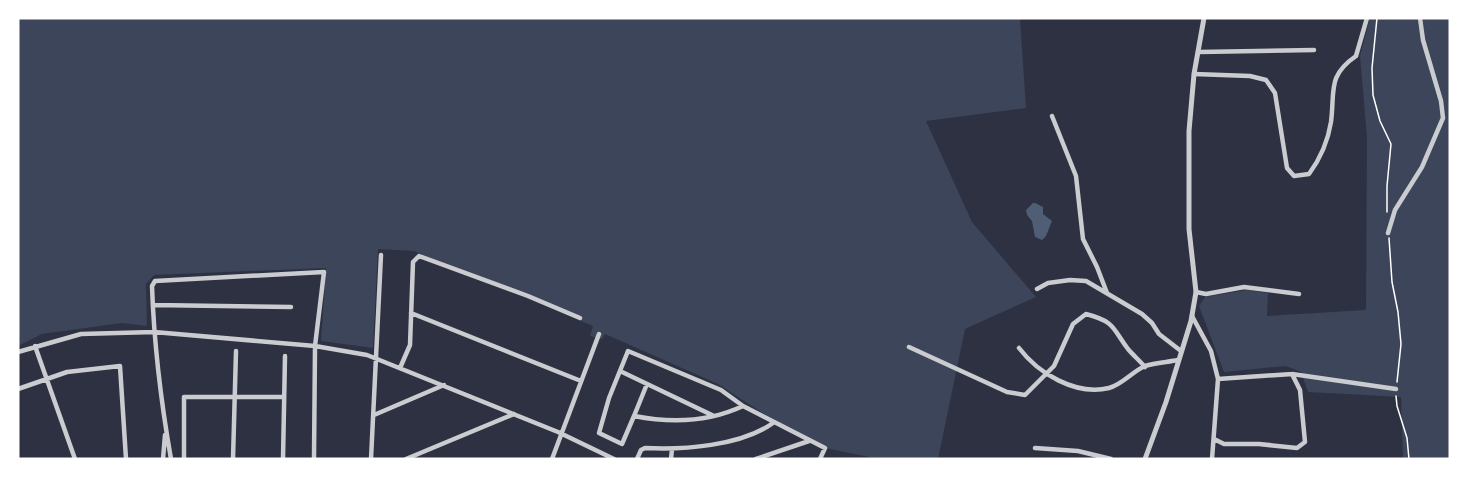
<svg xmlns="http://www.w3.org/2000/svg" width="1468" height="477" viewBox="0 0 1468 477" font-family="'Noto Serif',serif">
<rect width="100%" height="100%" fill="#2d3142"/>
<path fill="#3c4559" d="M 18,18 L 1020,18 L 1026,108 L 926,121 L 972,222 L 1036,297 L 965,329 L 938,459 L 879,459 L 825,448 L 769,417 L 718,384 L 605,334 L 602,339 L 590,336 L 593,326 L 414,251 L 378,249 L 373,348 L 321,341 L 326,268 L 154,275 L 146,284 L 147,326 L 122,323 L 42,334 L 18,346 Z
M 1370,18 L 1450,18 L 1450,459 L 1403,459 L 1401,397 L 1308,392 L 1301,372 L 1286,366 L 1224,372 L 1199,306 L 1205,297 L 1247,290 L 1268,293 L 1267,316 L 1366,310 L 1367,138 L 1360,56 Z"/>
<path fill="#4f5d75" d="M 1033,203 L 1035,203 L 1043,207 L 1043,214 L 1052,221 L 1046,236 L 1042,240 L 1035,237 L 1032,221 L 1027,215 L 1026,210 Z"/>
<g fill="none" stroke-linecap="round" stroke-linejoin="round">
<path stroke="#fff" stroke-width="1.5" d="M 1377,18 L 1372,68 L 1373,95 L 1380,121 L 1391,144 L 1387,186 L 1387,212
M 1389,238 L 1392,282 L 1398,312 L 1401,344 L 1397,382
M 1396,396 L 1397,406 L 1407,438 L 1409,459"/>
<path stroke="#caccd0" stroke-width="4.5" d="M 1199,52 L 1314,50
M 1194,74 L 1250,76 L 1266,80 L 1275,93 L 1287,168 L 1294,176 L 1309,174 C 1320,159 1328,141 1331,122 C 1335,91 1327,76 1356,56 L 1367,18
M 1052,116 L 1076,176 L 1083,239 L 1097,267 L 1107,293
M 1388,233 L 1395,210 L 1422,167 L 1443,118 L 1441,101 L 1423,40 L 1420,18
M 1037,289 L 1048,283 L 1070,280 L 1086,281 L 1142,314 L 1152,323 L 1159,334 L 1181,351
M 1196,292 L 1206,294 L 1244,287 L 1299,294
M 153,305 L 291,307
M 411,313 L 581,381
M 1192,316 L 1211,351 L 1218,379 L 1212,459
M 35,346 L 75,459
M 909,347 L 1007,392 L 1025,395 L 1054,366 L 1073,324 L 1086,314 C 1116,322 1112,328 1128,349 C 1133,355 1140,361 1145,367
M 1019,348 C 1038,373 1075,396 1109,388 C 1122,385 1133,371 1145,366 C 1155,363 1168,362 1178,360
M 18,352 L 81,334 L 154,332 L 315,346 L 367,355 L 558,432 L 614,459
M 400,368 L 410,345 L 413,262 L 419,256 L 528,296 L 580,318
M 620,371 L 714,416
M 1292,374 L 1396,389
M 18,389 L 67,372 L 120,366 L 126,459
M 743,406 L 721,390 L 628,351 L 609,398 L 599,433 L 622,444 L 634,416 C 670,423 709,422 743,406 L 825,448 L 820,459
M 374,415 L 444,385
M 634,416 L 647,384
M 1214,439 L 1224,444 L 1259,444 L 1297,448 L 1305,442 L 1300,390 L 1292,374 L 1218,379
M 1035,448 L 1078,451 L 1111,459
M 163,459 L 165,435
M 171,459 C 161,402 154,344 152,286 L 155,281 L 324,272 L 315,346 L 314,459
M 184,459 L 184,397 L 284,397
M 233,459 L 236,351
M 283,459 L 285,356
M 371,459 L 381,255
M 406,459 L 514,414
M 552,459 L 599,334
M 637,459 L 641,450 L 645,448 C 683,450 741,446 773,423
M 671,459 L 672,449
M 756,459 L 809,441"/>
<path stroke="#caccd0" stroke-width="5" d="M 1145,459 L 1166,402 L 1191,321 L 1196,292 L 1189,229 L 1189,131 L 1194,74 L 1204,18"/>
</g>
<rect width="1468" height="477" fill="none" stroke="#ffffff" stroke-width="39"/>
</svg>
